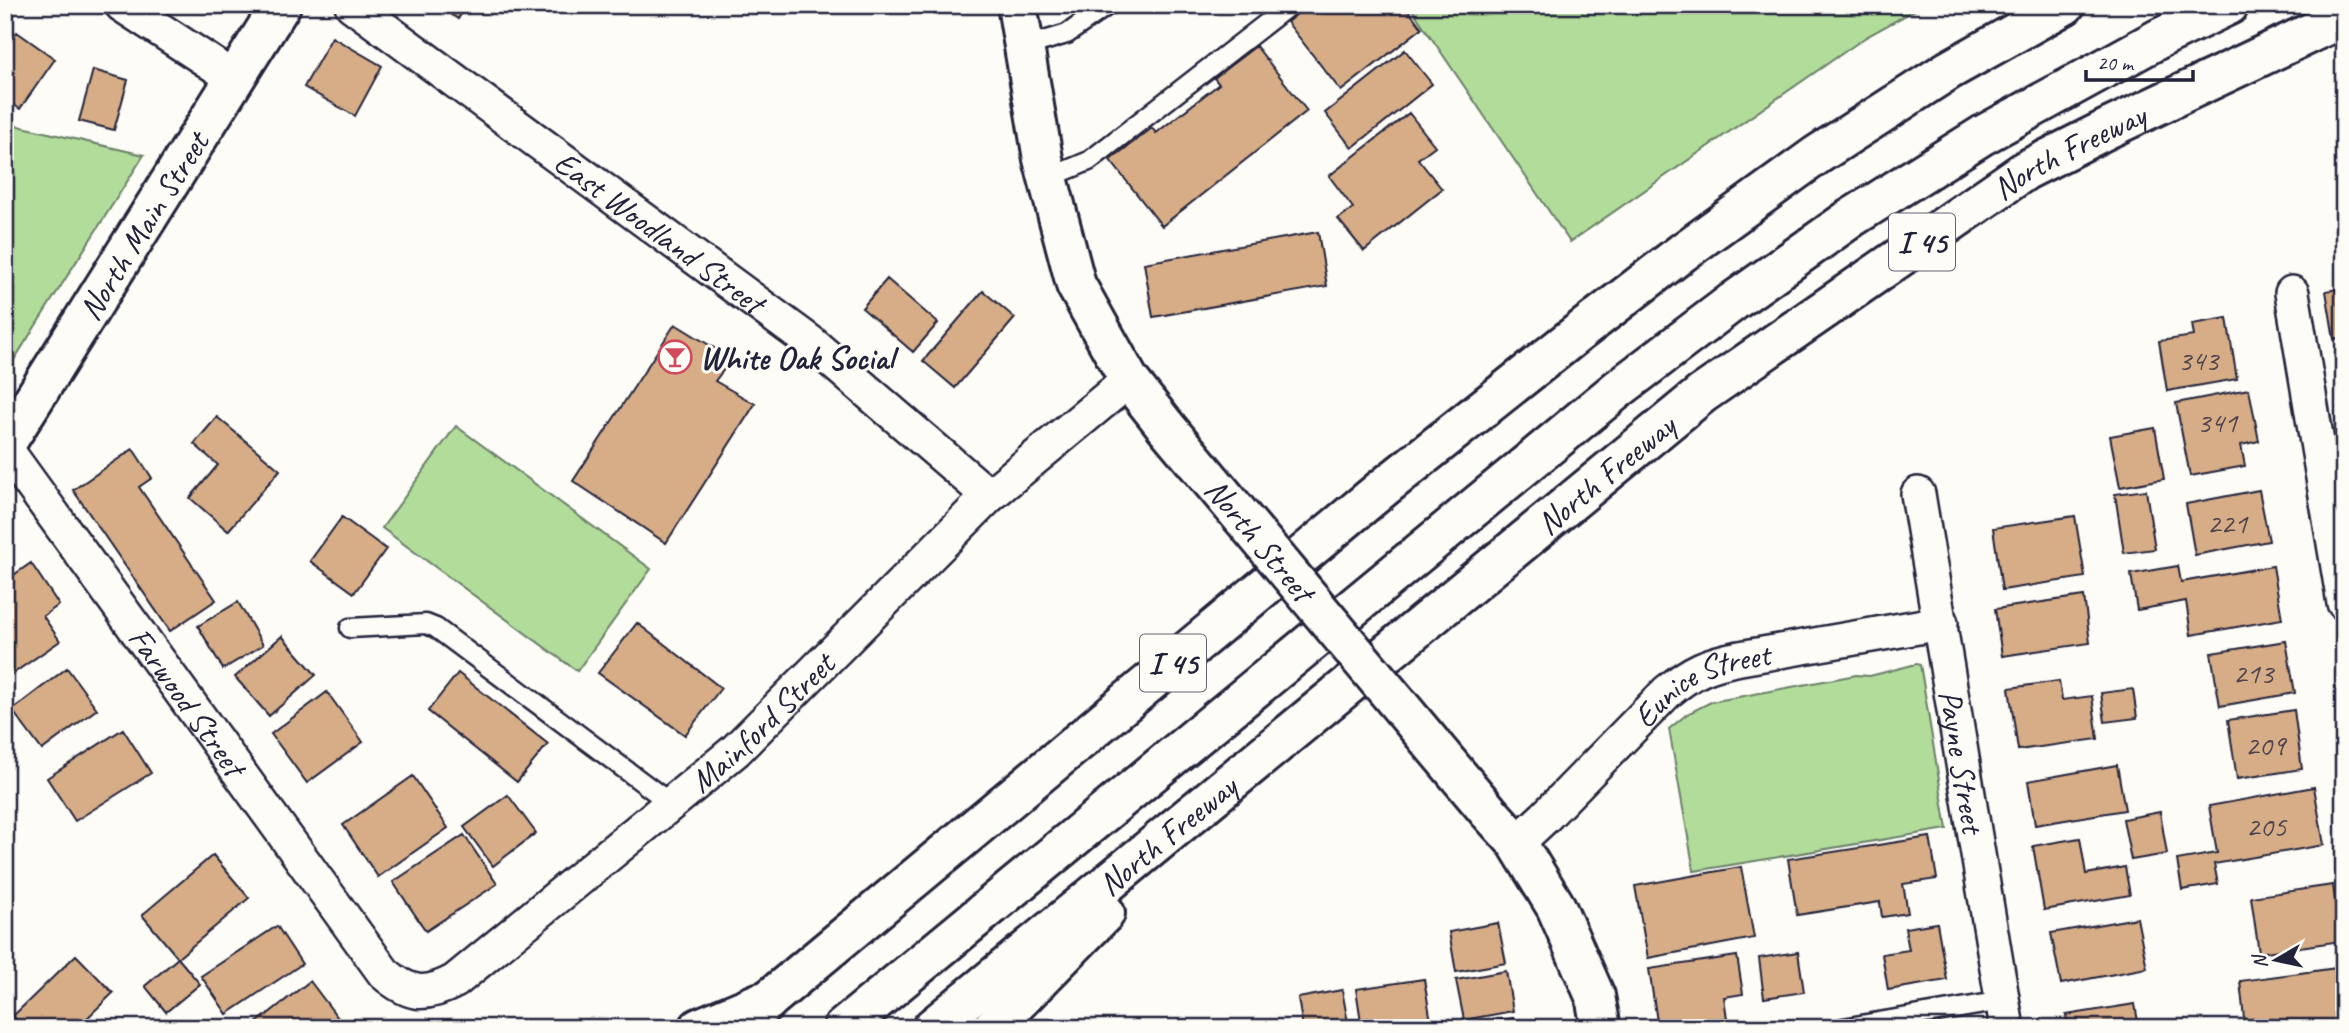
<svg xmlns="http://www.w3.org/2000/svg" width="2349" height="1033" viewBox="0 0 2349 1033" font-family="Caveat,sans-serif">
<rect width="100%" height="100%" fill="#fdfcf7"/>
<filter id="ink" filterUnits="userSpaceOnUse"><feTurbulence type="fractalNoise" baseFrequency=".0143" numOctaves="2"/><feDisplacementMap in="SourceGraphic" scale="14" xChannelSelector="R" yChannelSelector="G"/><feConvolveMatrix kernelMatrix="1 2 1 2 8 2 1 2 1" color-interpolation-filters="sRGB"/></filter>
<g filter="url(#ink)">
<path fill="#b1dc99" stroke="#6a7f6a" stroke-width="2" d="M 1409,5 L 1924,5 L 1866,37 L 1570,242 Z
M 5,123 L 144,155 L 5,374 Z
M 456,426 L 651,569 L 577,671 L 382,528 Z
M 1916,664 L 1920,665 L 1921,670 L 1947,829 L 1694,871 L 1669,729 L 1687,714 L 1711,702 L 1856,675 L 1870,676 Z"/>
<path fill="#d6ad87" stroke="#22223b" stroke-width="2" d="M 437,5 L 467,5 L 458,19 Z
M 1308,5 L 1404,5 L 1422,28 L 1341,91 L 1287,22 Z
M 17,32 L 55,59 L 20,109 L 5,99 L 5,49 Z
M 332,37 L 382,66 L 355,116 L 304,87 Z
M 1256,46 L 1307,111 L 1162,226 L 1110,160 L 1152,128 L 1156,133 L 1219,84 L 1214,78 Z
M 1405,50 L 1432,84 L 1352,148 L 1325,113 Z
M 93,70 L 128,80 L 114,130 L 79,121 Z
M 1409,113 L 1435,146 L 1418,159 L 1442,189 L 1364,251 L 1338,219 L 1353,208 L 1329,176 Z
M 1318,232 L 1327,286 L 1153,317 L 1144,263 Z
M 887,279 L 938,323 L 913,352 L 862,308 Z
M 2344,288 L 2344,337 L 2334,339 L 2326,291 Z
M 983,291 L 1015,318 L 955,388 L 923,361 Z
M 2227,318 L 2237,379 L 2167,391 L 2159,341 L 2194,336 L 2192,324 Z
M 675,324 L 732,359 L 715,381 L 755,404 L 666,543 L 573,481 Z
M 2249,389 L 2259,441 L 2241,445 L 2245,466 L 2190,476 L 2176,403 Z
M 217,417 L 280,470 L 228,531 L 190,498 L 218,465 L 194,444 Z
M 2155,428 L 2164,479 L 2120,487 L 2110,436 Z
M 133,449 L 152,478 L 139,487 L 216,600 L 170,631 L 73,490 Z
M 2146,490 L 2155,549 L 2124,553 L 2115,494 Z
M 2259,490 L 2269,541 L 2195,555 L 2186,504 Z
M 2075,516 L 2085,577 L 2002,590 L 1993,528 Z
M 342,517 L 386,549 L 354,593 L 310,561 Z
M 31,563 L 59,605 L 43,616 L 60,641 L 5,679 L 5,581 Z
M 2178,566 L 2181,582 L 2273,566 L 2282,619 L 2191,635 L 2186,601 L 2137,610 L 2131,574 Z
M 2084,596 L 2090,643 L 2002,656 L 1995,609 Z
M 238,602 L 263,645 L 223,669 L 198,626 Z
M 637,623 L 721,688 L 685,735 L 598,673 Z
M 282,636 L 316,675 L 269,716 L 235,677 Z
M 2286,641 L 2295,693 L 2220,706 L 2211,653 Z
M 67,668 L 97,709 L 42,750 L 12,710 Z
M 458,673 L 548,744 L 517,782 L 428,711 Z
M 2059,681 L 2062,700 L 2092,696 L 2098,739 L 2018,750 L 2009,688 Z
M 2133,689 L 2137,718 L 2105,722 L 2101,693 Z
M 327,692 L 363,742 L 307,783 L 271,734 Z
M 2294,710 L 2302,769 L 2237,779 L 2228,720 Z
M 123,729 L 151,773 L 75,821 L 47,778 Z
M 2117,765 L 2125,810 L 2035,825 L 2028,781 Z
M 413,776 L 448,828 L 378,877 L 343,825 Z
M 2314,787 L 2324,845 L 2214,864 L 2218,884 L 2182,890 L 2177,860 L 2217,853 L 2209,806 Z
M 508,795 L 536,833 L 493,866 L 464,827 Z
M 2160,812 L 2167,854 L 2131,860 L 2123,819 Z
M 464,835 L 497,884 L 426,931 L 393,882 Z
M 1930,837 L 1937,879 L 1903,884 L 1908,913 L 1882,917 L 1880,902 L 1797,915 L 1788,859 Z
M 2080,838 L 2086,874 L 2125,867 L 2130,895 L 2044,910 L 2033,846 Z
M 213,855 L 249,898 L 178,958 L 142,915 Z
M 1741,867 L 1754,938 L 1648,958 L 1635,886 Z
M 2333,885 L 2341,941 L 2259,953 L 2251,897 Z
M 2137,918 L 2147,968 L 2061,984 L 2051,933 Z
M 1498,923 L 1506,963 L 1456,972 L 1449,932 Z
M 1937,923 L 1947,980 L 1888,990 L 1882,954 L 1909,950 L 1905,928 Z
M 277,926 L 302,964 L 227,1014 L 201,976 Z
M 1798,952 L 1804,992 L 1764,998 L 1759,958 Z
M 76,955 L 113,993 L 77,1028 L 24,1028 L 13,1016 Z
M 1737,956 L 1743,994 L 1724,997 L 1727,1019 L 1658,1028 L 1649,969 Z
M 178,958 L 200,984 L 166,1012 L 145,986 Z
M 2344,967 L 2344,1024 L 2312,1028 L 2245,1028 L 2240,981 Z
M 1506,971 L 1513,1011 L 1464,1020 L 1456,980 Z
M 1424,979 L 1432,1028 L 1362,1028 L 1356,989 Z
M 310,981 L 344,1026 L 250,1028 Z
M 1342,990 L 1349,1028 L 1303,1028 L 1298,998 Z
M 2135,1004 L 2139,1028 L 2068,1028 L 2066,1015 Z
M 1513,1018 L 1515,1028 L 1464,1027 Z"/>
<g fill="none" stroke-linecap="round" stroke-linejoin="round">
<defs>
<path id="lane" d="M 1024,47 L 1067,34 L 1108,5
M 1048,178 L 1089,161 L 1290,5
M 350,628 L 426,624 L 436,628 L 670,803
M 1843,1028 L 2002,1001"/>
<g id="street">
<path d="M 122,5 L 234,78"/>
<path id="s1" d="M 352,5 L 810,342 L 989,496"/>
<path d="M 2292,293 L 2344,603"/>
<path id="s2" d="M 5,448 L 384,973 C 409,995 425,997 455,981 L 735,751 L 989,496 L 1129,380"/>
<path id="s3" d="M 1918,494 L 2007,1028"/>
<path id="s4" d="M 1517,843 L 1545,817 L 1667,692 C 1692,671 1708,664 1740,658 L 1941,623"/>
</g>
<g id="secondary">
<path d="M 1017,5 L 1043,159 L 1076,285 L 1129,380 L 1167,428"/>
<path id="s5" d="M 5,445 L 281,5"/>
<path d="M 1488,811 L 1517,843 L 1556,907 L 1595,996 L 1601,1028"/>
</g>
<g id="highway">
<path d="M 699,1028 L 761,1002"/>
<path d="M 739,1028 L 772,997 L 1383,488 L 1578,333 L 1683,252 L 1817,155 L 1949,70 L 2065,5"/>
<path d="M 843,1028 L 1618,389 L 1734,301 L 1851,218 L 1983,135 L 2160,38 L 2229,5"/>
<path id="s6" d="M 932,1028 L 1702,394 L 2026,170 L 2109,128 L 2344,17"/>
<path d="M 992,1028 L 1105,913"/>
</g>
</defs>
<use href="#lane" stroke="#22223b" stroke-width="23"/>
<use href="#street" stroke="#22223b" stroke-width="38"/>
<use href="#secondary" stroke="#22223b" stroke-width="44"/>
<use href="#highway" stroke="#22223b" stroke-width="44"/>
<use href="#lane" stroke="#fdfcf7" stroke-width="18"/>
<use href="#street" stroke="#fdfcf7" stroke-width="33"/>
<use href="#secondary" stroke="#fdfcf7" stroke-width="38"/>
<use href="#highway" stroke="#fdfcf7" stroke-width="38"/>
<defs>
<g id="secondary-bridge">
<path id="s7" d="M 1167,428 L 1488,811"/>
</g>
</defs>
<use href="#secondary-bridge" stroke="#22223b" stroke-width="44" stroke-linecap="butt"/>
<use href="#secondary-bridge" stroke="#fdfcf7" stroke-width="38"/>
</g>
</g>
<defs>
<symbol id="bar-ring" viewBox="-11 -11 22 22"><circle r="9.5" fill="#fdfcf7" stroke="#d1495b" stroke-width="1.5"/><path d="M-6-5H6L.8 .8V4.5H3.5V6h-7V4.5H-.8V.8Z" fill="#d1495b"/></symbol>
</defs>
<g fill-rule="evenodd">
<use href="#bar-ring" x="656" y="338" width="38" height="38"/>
</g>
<g text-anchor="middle" stroke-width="6" stroke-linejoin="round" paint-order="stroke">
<g font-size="30" fill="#4f454e">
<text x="2198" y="370">343</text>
<text x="2217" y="432">341</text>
<text x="2227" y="533">221</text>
<text x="2253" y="683">213</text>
<text x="2265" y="755">209</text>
<text x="2266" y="836">205</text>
</g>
<g fill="#fdfcf7" stroke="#646373" stroke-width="2">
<rect x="1889" y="213.5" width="66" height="57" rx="5"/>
<rect x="1140" y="634.5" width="66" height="57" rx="5"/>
</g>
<g font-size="32" font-weight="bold" fill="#22223b">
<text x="1922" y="253">I 45</text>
<text x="1173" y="674">I 45</text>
</g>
<g font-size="33" fill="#22223b" stroke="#fdfcf7">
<text dy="12" stroke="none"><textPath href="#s6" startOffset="1438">North Freeway</textPath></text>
<text dy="12" stroke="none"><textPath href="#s5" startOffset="259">North Main Street</textPath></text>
<text dy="12" stroke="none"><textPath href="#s1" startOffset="382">East Woodland Street</textPath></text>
<text dy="12" stroke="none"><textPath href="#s6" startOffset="872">North Freeway</textPath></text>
<text dy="12" stroke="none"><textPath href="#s7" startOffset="145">North Street</textPath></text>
<text dy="12" stroke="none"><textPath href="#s4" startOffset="248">Eunice Street</textPath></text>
<text dy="12" stroke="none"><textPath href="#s2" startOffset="312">Farwood Street</textPath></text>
<text dy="12" stroke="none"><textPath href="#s2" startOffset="1127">Mainford Street</textPath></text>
<text dy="12" stroke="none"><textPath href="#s3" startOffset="271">Payne Street</textPath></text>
<text dy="12" stroke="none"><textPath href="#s6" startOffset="304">North Freeway</textPath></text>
</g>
<g font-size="33" font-weight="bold" fill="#22223b" stroke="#fdfcf7" text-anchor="start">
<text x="700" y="369">White Oak Social</text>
</g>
</g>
<rect width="2349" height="1033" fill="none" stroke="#fdfcf7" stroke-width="28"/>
<rect x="14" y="14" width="2321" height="1005" fill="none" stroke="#22223b" stroke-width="2.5" filter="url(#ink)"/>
<g transform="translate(2276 960) rotate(261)" stroke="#fdfcf7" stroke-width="5" paint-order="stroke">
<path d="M0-5L12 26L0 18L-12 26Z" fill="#22223b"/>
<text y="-10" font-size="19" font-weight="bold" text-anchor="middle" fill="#22223b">N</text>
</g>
<path d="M2086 70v10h107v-10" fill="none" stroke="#22223b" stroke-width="3.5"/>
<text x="2097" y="70" font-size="21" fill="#22223b" stroke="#fdfcf7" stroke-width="5" paint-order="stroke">20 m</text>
</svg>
